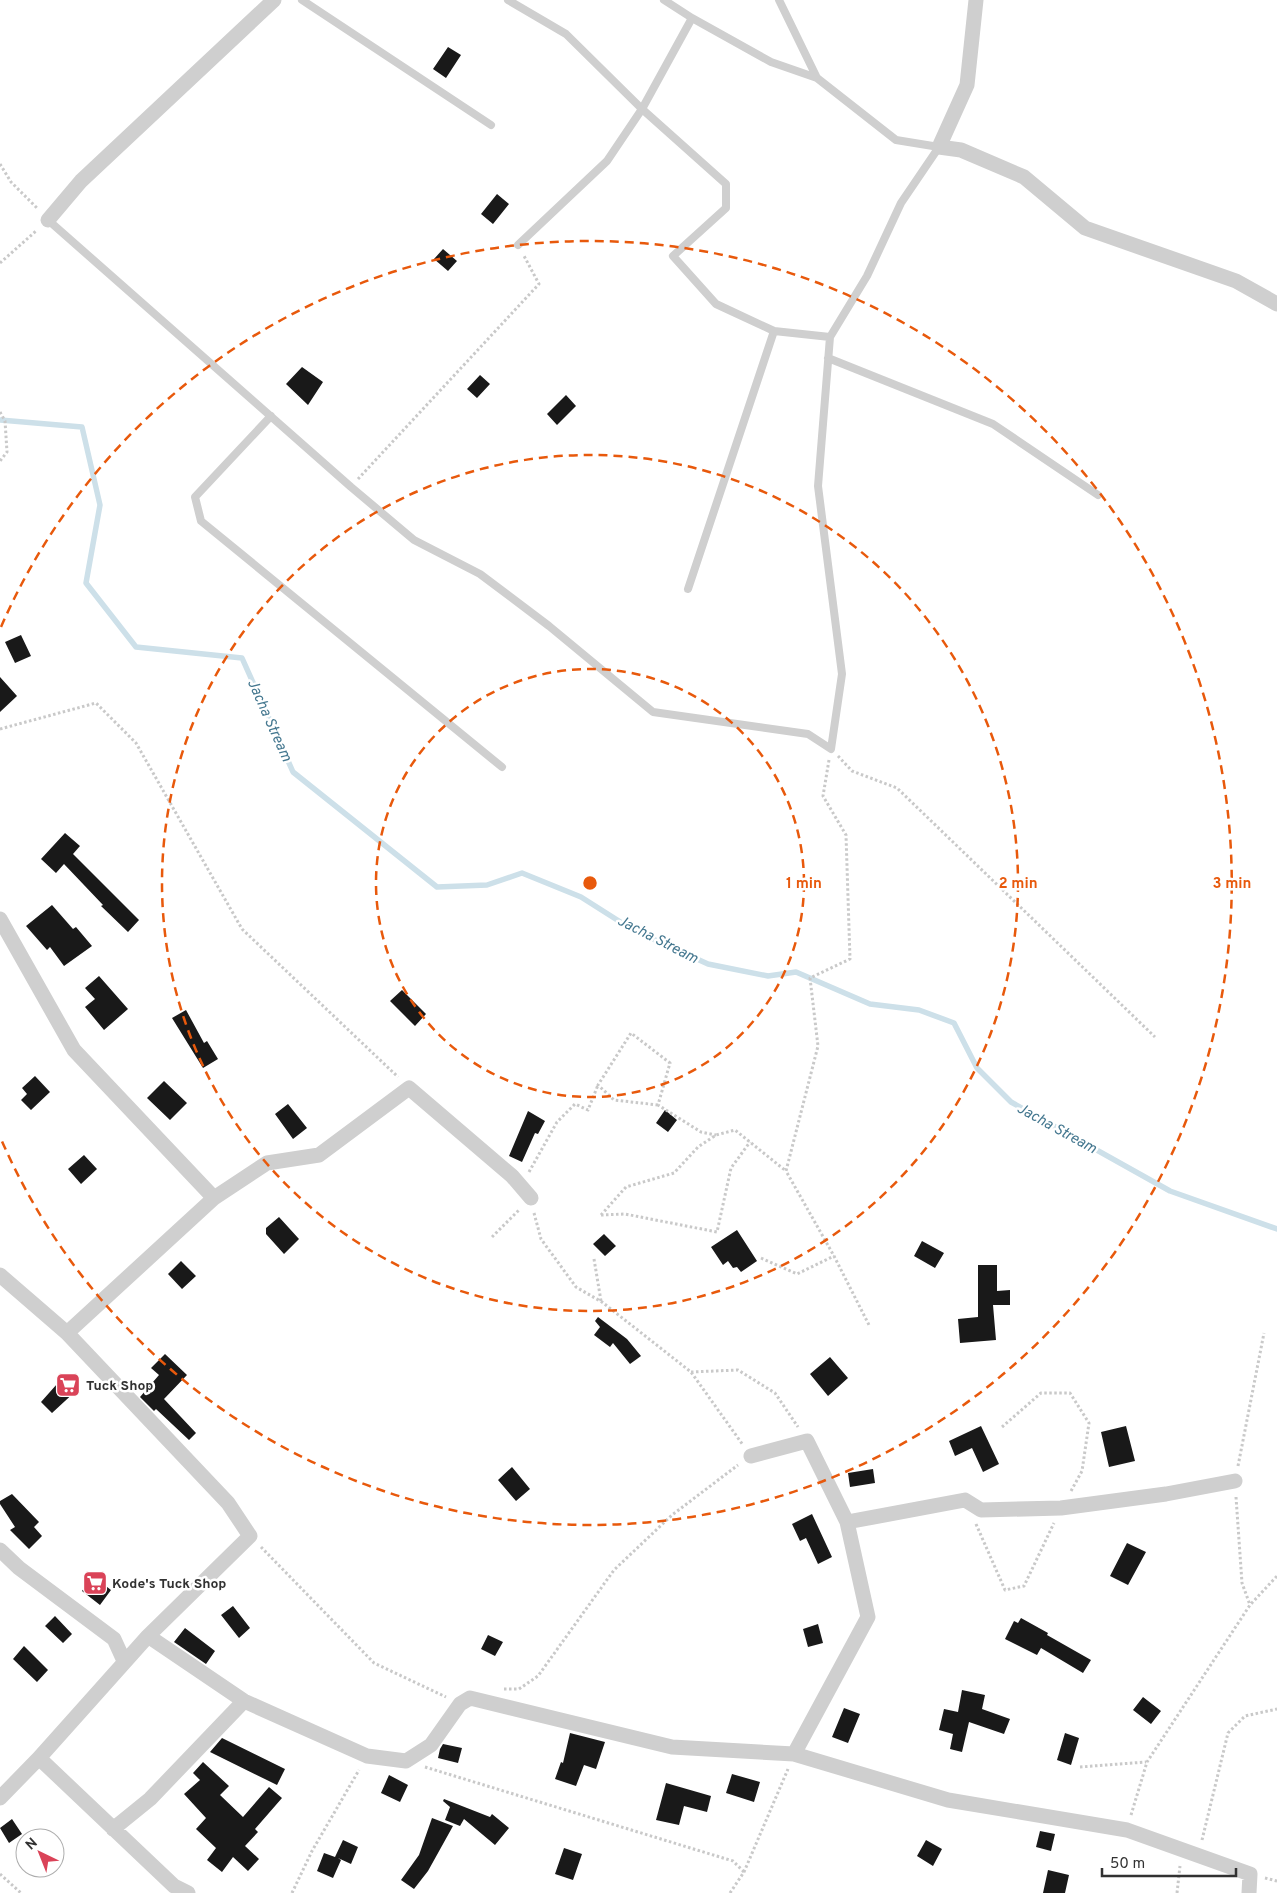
<svg xmlns="http://www.w3.org/2000/svg" width="1277" height="1893" viewBox="0 0 1277 1893" font-family="Overpass,sans-serif">
<rect width="100%" height="100%" fill="#fff"/>
<g fill="none" stroke-linecap="round" stroke-linejoin="round">
<path stroke="#cde0e9" stroke-width="5.5" d="M 0,420 L 82,427 L 100,505 L 86,583 L 136,647 L 242,658 L 293,772 L 437,887 L 487,885 L 522,873 L 581,897 L 633,930 L 708,964 L 768,976 L 796,972 L 870,1004 L 919,1010 L 954,1023 L 977,1068 L 1011,1102 L 1170,1191 L 1277,1229"/>
</g>
<path fill="#191919" d="M 448,47 L 461,55 L 446,78 L 433,69 Z
M 497,194 L 509,204 L 493,224 L 481,214 Z
M 443,249 L 457,261 L 448,271 L 434,259 Z
M 302,367 L 323,382 L 308,405 L 286,384 Z
M 480,375 L 490,384 L 477,398 L 467,389 Z
M 566,395 L 576,406 L 557,425 L 547,414 Z
M 21,635 L 31,656 L 15,663 L 5,642 Z
M 0,677 L 17,696 L 0,712 Z
M 65,833 L 80,846 L 73,854 L 139,920 L 128,932 L 101,906 L 103,905 L 64,864 L 56,873 L 41,859 Z
M 52,905 L 73,929 L 76,927 L 92,946 L 64,966 L 50,947 L 47,950 L 26,926 Z
M 99,976 L 128,1009 L 104,1030 L 85,1007 L 95,999 L 85,988 Z
M 402,990 L 426,1014 L 415,1026 L 390,1001 Z
M 186,1010 L 204,1043 L 207,1041 L 218,1059 L 203,1068 L 172,1018 Z
M 35,1076 L 50,1092 L 31,1110 L 21,1100 L 27,1094 L 22,1088 Z
M 164,1081 L 187,1103 L 170,1120 L 147,1098 Z
M 288,1104 L 307,1128 L 293,1139 L 275,1114 Z
M 665,1110 L 677,1120 L 668,1132 L 656,1123 Z
M 528,1111 L 545,1121 L 538,1134 L 535,1133 L 522,1162 L 509,1156 Z
M 84,1155 L 97,1169 L 81,1184 L 68,1169 Z
M 279,1217 L 299,1239 L 284,1254 L 266,1234 L 266,1228 Z
M 737,1230 L 757,1261 L 741,1272 L 737,1267 L 733,1268 L 728,1261 L 723,1265 L 711,1247 Z
M 604,1234 L 616,1246 L 605,1256 L 593,1244 Z
M 922,1241 L 944,1253 L 935,1268 L 914,1256 Z
M 181,1261 L 196,1276 L 182,1289 L 168,1274 Z
M 978,1265 L 997,1265 L 997,1291 L 1010,1290 L 1010,1305 L 993,1305 L 996,1340 L 960,1343 L 958,1319 L 978,1317 Z
M 598,1317 L 627,1339 L 641,1356 L 630,1364 L 613,1343 L 610,1347 L 594,1335 L 600,1327 L 595,1321 Z
M 165,1354 L 187,1375 L 164,1399 L 196,1433 L 189,1440 L 156,1409 L 154,1411 L 140,1397 L 159,1375 L 151,1368 Z
M 830,1357 L 848,1378 L 828,1396 L 810,1374 Z
M 65,1375 L 78,1389 L 52,1413 L 41,1402 Z
M 981,1426 L 999,1464 L 983,1472 L 972,1448 L 955,1456 L 949,1441 Z
M 1126,1426 L 1135,1461 L 1109,1467 L 1101,1432 Z
M 512,1467 L 530,1489 L 516,1501 L 498,1480 Z
M 873,1469 L 875,1483 L 850,1487 L 848,1473 Z
M 12,1494 L 39,1522 L 34,1527 L 42,1536 L 29,1549 L 10,1530 L 15,1527 L 0,1504 L 0,1501 Z
M 812,1514 L 832,1557 L 818,1564 L 806,1538 L 800,1541 L 792,1524 Z
M 1127,1543 L 1146,1552 L 1128,1585 L 1110,1576 Z
M 93,1576 L 111,1590 L 100,1605 L 82,1591 Z
M 233,1606 L 250,1628 L 239,1638 L 221,1615 Z
M 55,1616 L 72,1634 L 63,1643 L 45,1626 Z
M 1021,1618 L 1048,1633 L 1047,1635 L 1091,1660 L 1083,1673 L 1041,1648 L 1037,1655 L 1005,1639 L 1014,1621 L 1018,1623 Z
M 818,1624 L 823,1643 L 808,1647 L 803,1629 Z
M 185,1628 L 215,1651 L 206,1664 L 174,1642 Z
M 488,1635 L 503,1642 L 495,1656 L 481,1649 Z
M 24,1646 L 48,1670 L 37,1682 L 13,1659 Z
M 962,1690 L 985,1695 L 982,1709 L 1010,1719 L 1004,1734 L 969,1722 L 962,1752 L 950,1749 L 953,1734 L 939,1730 L 944,1709 L 958,1712 Z
M 1143,1697 L 1161,1711 L 1151,1724 L 1133,1710 Z
M 844,1708 L 860,1714 L 848,1743 L 832,1737 Z
M 570,1733 L 605,1742 L 596,1769 L 584,1765 L 576,1786 L 555,1779 L 561,1762 L 563,1763 Z
M 1065,1733 L 1079,1738 L 1071,1765 L 1057,1760 Z
M 222,1738 L 285,1769 L 277,1785 L 210,1752 Z
M 443,1744 L 462,1748 L 458,1763 L 438,1758 L 440,1749 Z
M 203,1762 L 229,1786 L 220,1795 L 243,1817 L 269,1787 L 282,1798 L 255,1829 L 258,1832 L 245,1846 L 259,1859 L 248,1871 L 233,1857 L 222,1872 L 207,1860 L 216,1848 L 196,1829 L 206,1818 L 184,1794 L 200,1780 L 193,1773 Z
M 732,1774 L 760,1782 L 754,1802 L 726,1793 Z
M 389,1775 L 408,1785 L 400,1802 L 381,1793 Z
M 666,1783 L 711,1796 L 707,1812 L 684,1806 L 679,1825 L 656,1820 Z
M 444,1799 L 490,1817 L 492,1814 L 509,1828 L 495,1845 L 464,1819 L 460,1826 L 445,1820 L 450,1807 L 443,1801 Z
M 432,1818 L 453,1826 L 428,1871 L 414,1889 L 401,1880 L 419,1855 Z
M 12,1819 L 22,1834 L 9,1843 L 0,1828 Z
M 1040,1831 L 1055,1834 L 1051,1851 L 1036,1847 Z
M 343,1840 L 358,1847 L 351,1864 L 338,1858 L 341,1860 L 333,1878 L 317,1871 L 324,1853 L 335,1857 Z
M 926,1840 L 942,1849 L 933,1866 L 917,1856 Z
M 564,1848 L 582,1854 L 573,1880 L 555,1874 Z
M 1048,1870 L 1069,1875 L 1065,1893 L 1043,1893 Z"/>
<g fill="none" stroke-linecap="round" stroke-linejoin="round">
<path stroke="#c9c9c9" stroke-width="3" stroke-dasharray="2.5 2.5" stroke-linecap="butt" d="M 0,164 L 11,182 L 38,209
M 0,263 L 36,231
M 0,412 L 5,421 L 7,452 L 0,461
M 358,479 L 539,284 L 523,254
M 0,729 L 96,703 L 136,743 L 242,929 L 398,1077
M 838,756 L 852,771 L 897,788 L 1155,1037
M 829,760 L 823,796 L 846,835 L 850,959 L 810,978 L 818,1046 L 786,1171 L 834,1256 L 869,1325
M 658,1105 L 614,1100 L 598,1085 L 631,1033 L 670,1063 L 658,1105 L 701,1132 L 716,1135
M 529,1172 L 557,1122 L 575,1104 L 588,1110 L 598,1085
M 534,1213 L 541,1239 L 576,1287 L 602,1302 L 691,1372 L 743,1445
M 601,1215 L 626,1187 L 674,1173 L 698,1147 L 716,1135 L 735,1130 L 786,1171
M 601,1215 L 625,1214 L 717,1232 L 731,1168 L 750,1142
M 492,1237 L 520,1209
M 761,1258 L 797,1274 L 834,1256
M 594,1259 L 601,1301
M 691,1372 L 738,1370 L 775,1393 L 798,1427
M 1002,1427 L 1041,1393 L 1070,1393 L 1089,1423 L 1082,1471 L 1071,1491
M 1238,1466 L 1264,1333
M 1236,1497 L 1242,1583 L 1250,1605
M 976,1524 L 1005,1590 L 1024,1586 L 1054,1523
M 261,1547 L 374,1663 L 446,1697
M 504,1689 L 519,1689 L 538,1676 L 614,1570 L 672,1515 L 738,1465
M 425,1767 L 733,1861 L 744,1872
M 1080,1767 L 1146,1762
M 1131,1815 L 1147,1762 L 1250,1605 L 1277,1576
M 1202,1840 L 1228,1733 L 1245,1716 L 1277,1709
M 0,1874 L 21,1893
M 1265,1878 L 1277,1881
M 292,1893 L 312,1851 L 359,1770
M 730,1893 L 744,1872 L 788,1769
M 1177,1893 L 1180,1866"/>
<path stroke="#cfcfcf" stroke-width="8" d="M 302,0 L 491,125
M 508,0 L 566,34 L 642,109 L 726,184 L 726,208 L 673,256 L 716,304 L 774,331
M 664,0 L 692,18 L 771,62 L 817,78
M 48,220 L 351,487 L 414,540 L 480,574 L 549,626 L 653,712 L 808,734 L 831,749 L 842,674 L 818,486 L 830,337 L 867,276 L 901,203 L 939,147 L 896,140 L 817,78 L 779,0
M 518,245 L 607,161 L 642,109 L 692,18
M 828,358 L 993,424 L 1098,495
M 271,416 L 195,497 L 201,521 L 502,767
M 688,589 L 774,331 L 830,337"/>
<path stroke="#cfcfcf" stroke-width="15" d="M 976,0 L 967,85 L 939,147 L 961,150 L 1024,177 L 1085,228 L 1236,281 L 1277,304
M 48,220 L 81,181 L 274,0
M 0,919 L 74,1050 L 214,1198
M 0,1275 L 67,1333 L 228,1503 L 250,1536 L 148,1636 L 39,1758 L 0,1798
M 67,1333 L 214,1198 L 267,1163 L 319,1155 L 409,1088 L 512,1176 L 531,1198
M 751,1456 L 807,1441 L 847,1522 L 868,1617 L 794,1754
M 847,1522 L 965,1500 L 981,1510 L 1061,1508 L 1166,1494 L 1235,1481
M 0,1550 L 19,1568 L 114,1639 L 124,1661
M 148,1636 L 244,1701 L 367,1756 L 406,1761 L 431,1745 L 460,1704 L 470,1698 L 672,1747 L 794,1754 L 948,1800 L 1127,1830 L 1250,1874 L 1249,1893
M 39,1758 L 174,1886 L 188,1893
M 113,1829 L 150,1799 L 244,1701"/>
</g>
<g fill="none" stroke="#e8590c" stroke-width="2.5" stroke-dasharray="9 6">
<circle cx="590" cy="883" r="214"/>
<circle cx="590" cy="883" r="428"/>
<path d="M1 627A642 642 0 1 1 1 1139"/>
</g>
<defs>
<symbol id="supermarket-square" viewBox="-11 -11 22 22"><rect x="-9" y="-9" width="18" height="18" rx="4" fill="#da4358" stroke="#fff"/><path d="M-6-5.5h2.5l.6 2H6L4.5 2H-2.5L-4.4-4H-6ZM-1.5 3.2a1.3 1.3 0 1 0 .1 0ZM3 3.2a1.3 1.3 0 1 0 .1 0Z" fill="#fff"/></symbol>
</defs>
<g fill-rule="evenodd">
<use href="#supermarket-square" x="54" y="1371" width="28" height="28"/>
<use href="#supermarket-square" x="81" y="1569" width="28" height="28"/>
</g>
<g text-anchor="middle" stroke-width="5" stroke-linejoin="round" paint-order="stroke">
<g font-size="14" font-weight="bold" fill="#323232" stroke="#fff" text-anchor="start">
<text x="86" y="1390">Tuck Shop</text>
<text x="112" y="1588">Kode's Tuck Shop</text>
</g>
<g font-size="15" font-style="italic" fill="#44778f" stroke="#fff">
<text transform="translate(270 720) rotate(66)" y="5">Jacha Stream</text>
<text transform="translate(658 939) rotate(27)" y="5">Jacha Stream</text>
<text transform="translate(1057 1128) rotate(29)" y="5">Jacha Stream</text>
</g>
</g>
<circle cx="590" cy="883" r="8" fill="#e8590c" stroke="#fff" stroke-width="2.5"/>
<g font-size="15" text-anchor="middle" font-weight="bold" fill="#e8590c" stroke="#fff" stroke-width="5" stroke-linejoin="round" paint-order="stroke">
<text x="804" y="888">1 min</text>
<text x="1018" y="888">2 min</text>
<text x="1232" y="888">3 min</text>
</g>
<g transform="translate(40 1853) rotate(317)"><circle r="24" fill="#ffffff" stroke="#adadad"/>
<path d="M0-4L9 19L0 12L-9 19Z" fill="#da4358"/>
<text y="-8" font-size="14" font-weight="bold" text-anchor="middle" fill="#323232">N</text>
</g>
<path d="M1102 1868v8h134v-8" fill="none" stroke="#323232" stroke-width="2.5"/>
<text x="1110" y="1868" font-size="15" fill="#323232" stroke="#ffffff" stroke-width="4" paint-order="stroke">50 m</text>
</svg>
